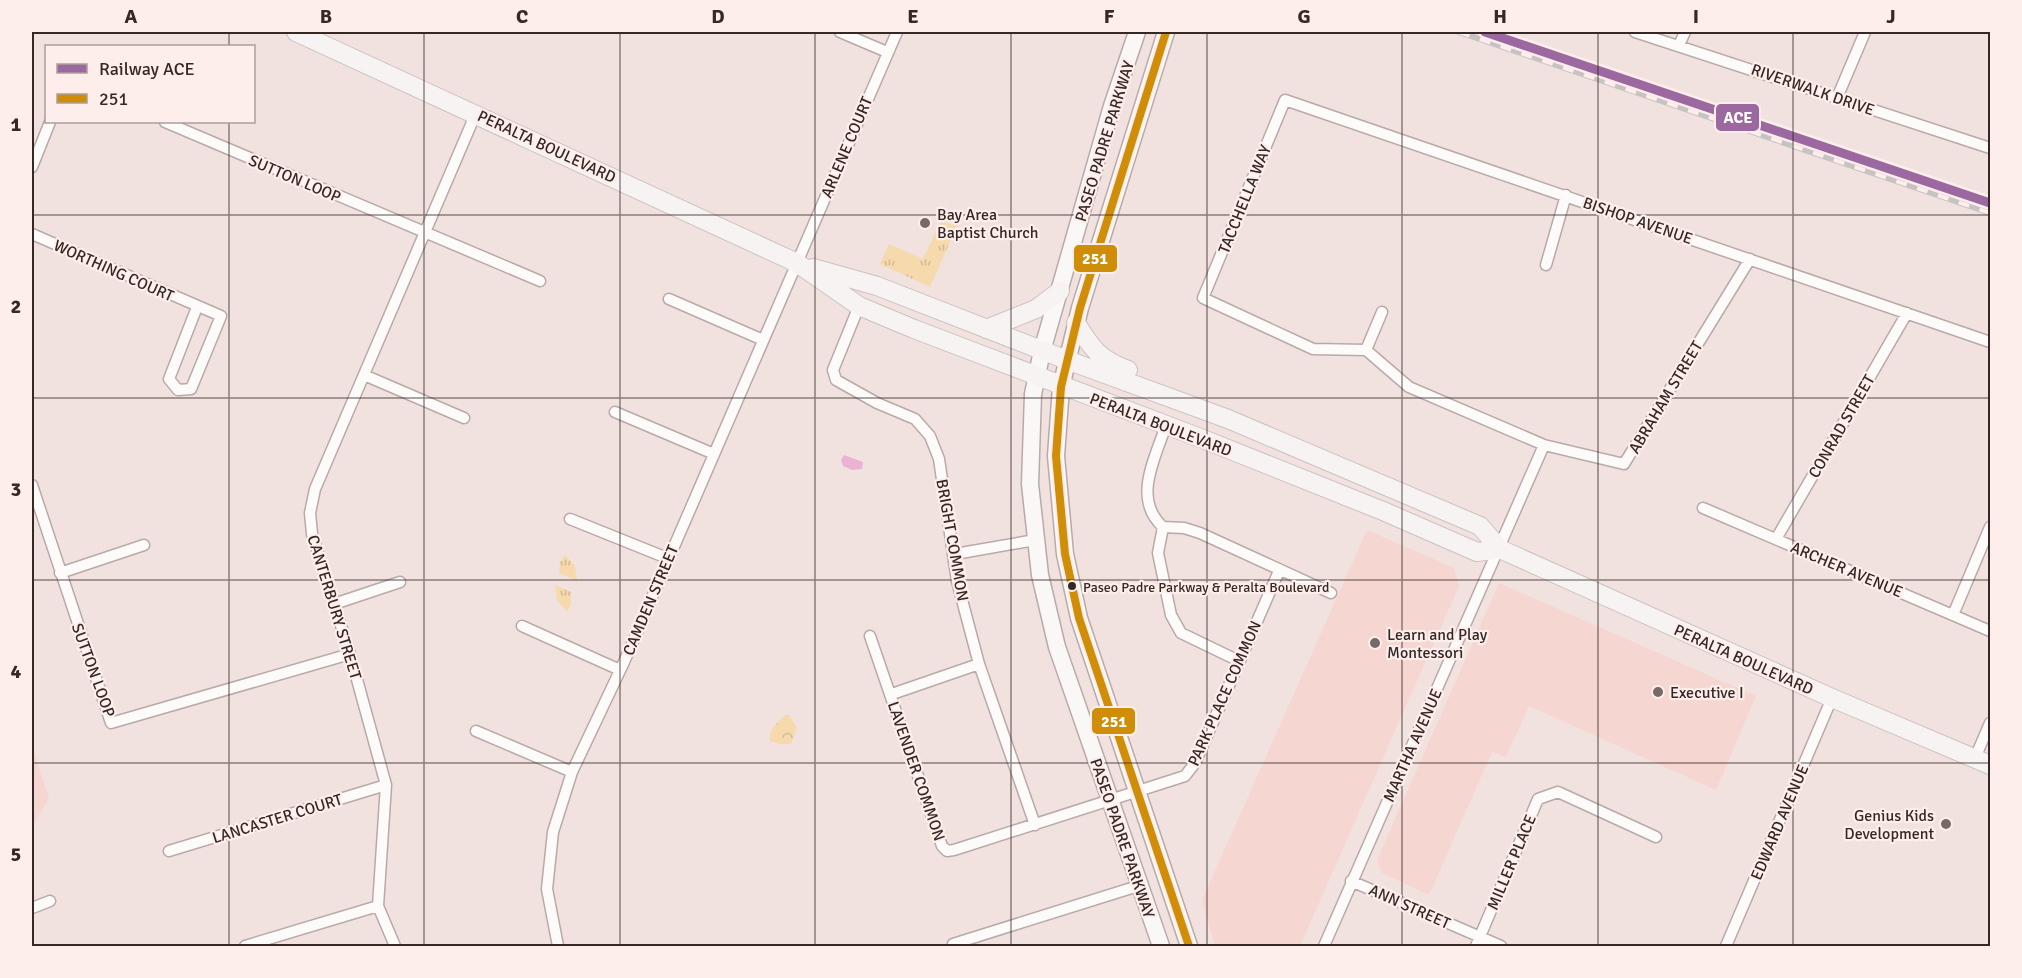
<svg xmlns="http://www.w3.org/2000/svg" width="2022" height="978" viewBox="0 0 2022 978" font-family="Signika,sans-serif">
<defs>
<pattern id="grass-tufts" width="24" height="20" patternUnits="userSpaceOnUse" patternTransform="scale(1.5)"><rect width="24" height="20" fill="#f6d9ac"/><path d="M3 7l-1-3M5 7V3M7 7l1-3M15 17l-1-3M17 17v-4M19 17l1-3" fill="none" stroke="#d4ba94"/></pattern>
<pattern id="park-crowns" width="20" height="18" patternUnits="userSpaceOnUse" patternTransform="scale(1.5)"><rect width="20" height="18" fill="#f6d9ac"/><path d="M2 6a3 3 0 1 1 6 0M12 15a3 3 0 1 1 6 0" fill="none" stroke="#d4ba94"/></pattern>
</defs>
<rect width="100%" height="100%" fill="#f2e2df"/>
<path fill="#f5d6d0" d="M 1367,530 L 1454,568 L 1459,586 L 1300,946 L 1215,946 L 1202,900 Z
M 1499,583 L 1756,696 L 1716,790 L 1529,706 L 1506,757 L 1492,752 L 1429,895 L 1382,873 L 1377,860 Z
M 32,746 L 49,798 L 32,827 Z"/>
<path fill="url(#grass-tufts)" d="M 941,220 L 952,225 L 958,224 L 930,287 L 880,264 L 889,244 L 923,259 Z
M 565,555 L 575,566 L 577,581 L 559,573 L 560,562 Z
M 555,585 L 571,592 L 571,604 L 567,612 L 557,600 Z"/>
<path fill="url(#park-crowns)" d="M 785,715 L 789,715 L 797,728 L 791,744 L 780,744 L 770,741 C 768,730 778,722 785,715 Z"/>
<path fill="#ecb2d6" d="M 844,455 L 863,462 L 862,469 L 852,470 L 843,466 L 841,460 Z"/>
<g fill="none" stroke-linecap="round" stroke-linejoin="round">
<defs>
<path id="minor" d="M 840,32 L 887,52
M 1635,32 L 1990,148
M 1679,45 L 1685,32
M 1837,98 L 1865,32
M 165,122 L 540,281
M 32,167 L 50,122
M 32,234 L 221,316 L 191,389 L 178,390 L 169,379 L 197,307
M 1750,259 L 1624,464 L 1544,445 L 1409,387 L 1366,350 L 1313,349 L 1203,298 L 1285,100 L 1990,342
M 1546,265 L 1566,195
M 669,299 L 763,340
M 859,306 L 833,370 L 836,380 L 877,403 L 915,419 L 930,436 L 939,459 L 957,581 L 979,664 L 1035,825
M 1366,350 L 1382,312
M 364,375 L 464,418
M 615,412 L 714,454
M 32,485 L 111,723 L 350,654
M 1703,508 L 1990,631
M 570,519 L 667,558
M 1163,527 L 1184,528 L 1200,533 L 1331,593
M 1163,527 L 1158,553 L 1171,615 L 1181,633 L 1239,661
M 1163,527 C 1132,499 1155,459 1166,425
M 1776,539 L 1907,313
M 955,554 L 1035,540
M 60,573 L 144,545
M 334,604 L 400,582
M 1953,615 L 1990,527
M 522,626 L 620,670
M 870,636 L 942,846 L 947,851 L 954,850 L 1185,776 L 1195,763 L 1279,571
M 892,694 L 979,664
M 476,731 L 572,772
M 1975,758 L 1990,723
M 169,851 L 386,785
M 1351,881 L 1501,946
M 32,908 L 50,901
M 953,944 L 1138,886
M 245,946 L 378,906
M 395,946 L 378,906 L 386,785 L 350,654 L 312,534 L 310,513 L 315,489 L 476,113
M 558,946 L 547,889 L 553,832 L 572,772 L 624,662 L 897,32
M 1324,946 L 1544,445
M 1476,946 L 1538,799 L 1558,792 L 1656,837
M 1726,946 L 1832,698"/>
<path id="secondary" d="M 1137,32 L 1112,106 L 1042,351 L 1033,394 L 1030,484 L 1040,575 L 1057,647 L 1161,946
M 1166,32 L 1080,308 L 1061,387 L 1056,456 L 1065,554 L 1079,618 L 1189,946"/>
<path id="primary" d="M 296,32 L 797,263 L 859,306 L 914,329 L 1203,439 L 1383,511 L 1477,552 L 1500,549
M 813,268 L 877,286 L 1067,360 L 1228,419 L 1480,526 L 1500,549 L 1832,698 L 1990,765
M 1076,323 C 1092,349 1100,360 1128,370
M 986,329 L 1036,309 L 1060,291"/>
</defs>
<use href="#minor" stroke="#b8aaa8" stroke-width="13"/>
<use href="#secondary" stroke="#b8aaa8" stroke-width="19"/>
<use href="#primary" stroke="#cac2c0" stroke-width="20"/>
<use href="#minor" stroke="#fdfbfa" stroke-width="10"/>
<use href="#secondary" stroke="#faf7f7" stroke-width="16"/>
<use href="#primary" stroke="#f8f3f3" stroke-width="18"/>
<defs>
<path id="rail" d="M 1459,32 L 1990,213"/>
</defs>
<use href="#rail" stroke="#c8c3c3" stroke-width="6"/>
<use href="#rail" stroke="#fdeeeb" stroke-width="4" stroke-dasharray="11" stroke-linecap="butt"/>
<defs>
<path id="bus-1" d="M 1166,32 L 1080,308 L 1061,387 L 1056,456 L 1065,554 L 1079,618 L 1189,946"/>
</defs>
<use href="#bus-1" stroke="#fdeeeb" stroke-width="12"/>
<use href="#bus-1" stroke="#d08d07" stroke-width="8"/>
<defs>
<path id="rail-1" d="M 1485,32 L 1990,203"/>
</defs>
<use href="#rail-1" stroke="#fdeeeb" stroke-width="14"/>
<use href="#rail-1" stroke="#9b68a0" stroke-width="9"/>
</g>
<path fill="none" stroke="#352825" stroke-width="1.5" stroke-opacity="0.55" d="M 229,32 L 229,46M 424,32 L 424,946M 620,32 L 620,946M 815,32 L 815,946M 1011,32 L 1011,946M 1207,32 L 1207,946M 1402,32 L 1402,946M 1598,32 L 1598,946M 1793,32 L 1793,946M 229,122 L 229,946M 32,215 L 1990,215M 32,398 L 1990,398M 32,580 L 1990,580M 32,763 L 1990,763"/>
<g fill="#776966" stroke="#fdeeeb" stroke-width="2">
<circle cx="925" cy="223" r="6"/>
<circle cx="1375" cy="643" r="6"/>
<circle cx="1658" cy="692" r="6"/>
<circle cx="1946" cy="824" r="6"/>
</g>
<circle fill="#352825" stroke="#fdeeeb" stroke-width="2" cx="1072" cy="586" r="5"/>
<g text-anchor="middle" stroke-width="4.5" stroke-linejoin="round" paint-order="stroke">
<g font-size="14" fill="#352825" stroke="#fdeeeb" text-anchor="start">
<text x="1083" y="592">Paseo Padre Parkway &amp; Peralta Boulevard</text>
</g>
<g font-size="16" fill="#352825" stroke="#fdeeeb">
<text transform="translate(1813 89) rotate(19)" y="6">RIVERWALK DRIVE</text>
<text transform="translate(1104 141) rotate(-73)" y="6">PASEO PADRE PARKWAY</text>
<text transform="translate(547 146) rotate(25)" y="6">PERALTA BOULEVARD</text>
<text transform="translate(846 147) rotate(-67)" y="6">ARLENE COURT</text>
<text transform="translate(295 178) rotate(23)" y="6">SUTTON LOOP</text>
<text transform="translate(1244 199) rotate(-68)" y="6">TACCHELLA WAY</text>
<text transform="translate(1638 220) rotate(19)" y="6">BISHOP AVENUE</text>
<text transform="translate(114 270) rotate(24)" y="6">WORTHING COURT</text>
<text transform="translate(1665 397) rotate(-59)" y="6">ABRAHAM STREET</text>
<text transform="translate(1161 424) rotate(21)" y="6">PERALTA BOULEVARD</text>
<text transform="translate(1841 426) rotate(-60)" y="6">CONRAD STREET</text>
<text transform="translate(953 540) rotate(80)" y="6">BRIGHT COMMON</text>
<text transform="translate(1847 569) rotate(23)" y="6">ARCHER AVENUE</text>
<text transform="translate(650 600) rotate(-67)" y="6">CAMDEN STREET</text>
<text transform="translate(335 607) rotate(73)" y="6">CANTERBURY STREET</text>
<text transform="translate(1744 659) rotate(24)" y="6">PERALTA BOULEVARD</text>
<text transform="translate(94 670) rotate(70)" y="6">SUTTON LOOP</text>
<text transform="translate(1224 693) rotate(-66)" y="6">PARK PLACE COMMON</text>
<text transform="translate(1412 745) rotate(-66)" y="6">MARTHA AVENUE</text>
<text transform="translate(917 771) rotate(71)" y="6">LAVENDER COMMON</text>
<text transform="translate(277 818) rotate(-17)" y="6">LANCASTER COURT</text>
<text transform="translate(1779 822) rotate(-67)" y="6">EDWARD AVENUE</text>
<text transform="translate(1123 838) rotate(71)" y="6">PASEO PADRE PARKWAY</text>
<text transform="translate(1511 862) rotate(-67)" y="6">MILLER PLACE</text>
<text transform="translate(1410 906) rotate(24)" y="6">ANN STREET</text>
</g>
<g font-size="16" fill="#352825" stroke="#fdeeeb" text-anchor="start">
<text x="937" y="220">Bay Area<tspan x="937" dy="18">Baptist Church</tspan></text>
<text x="1387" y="640">Learn and Play<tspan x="1387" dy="18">Montessori</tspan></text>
<text x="1670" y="698">Executive I</text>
<text x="1934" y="821" text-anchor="end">Genius Kids<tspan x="1934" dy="18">Development</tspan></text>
</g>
</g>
<g stroke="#fdeeeb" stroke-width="2">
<rect x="1715" y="103" width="45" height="29" rx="6" fill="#9b68a0"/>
<rect x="1073" y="244" width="45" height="29" rx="6" fill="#d08d07"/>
<rect x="1091" y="707" width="45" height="28" rx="6" fill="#d08d07"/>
</g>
<g font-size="16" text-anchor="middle" font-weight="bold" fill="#fff">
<text x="1738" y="123">ACE</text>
<text x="1095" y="264">251</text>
<text x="1114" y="727">251</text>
</g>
<rect width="2022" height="978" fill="none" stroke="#fdeeeb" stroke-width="66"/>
<rect x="45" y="45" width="210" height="78" fill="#fdeeeb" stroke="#ad9f9c" stroke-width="1.5"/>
<rect x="57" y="64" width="30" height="9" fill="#9b68a0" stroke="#ad9f9c" stroke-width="1.5"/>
<text x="99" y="75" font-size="18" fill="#352825">Railway ACE</text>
<rect x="57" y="94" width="30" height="9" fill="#d08d07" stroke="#ad9f9c" stroke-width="1.5"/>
<text x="99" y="105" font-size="18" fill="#352825">251</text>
<rect x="33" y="33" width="1956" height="912" fill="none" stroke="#352825" stroke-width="2"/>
<g font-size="20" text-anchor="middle" font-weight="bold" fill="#352825">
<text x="131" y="23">A</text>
<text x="326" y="23">B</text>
<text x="522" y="23">C</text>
<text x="718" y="23">D</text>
<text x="913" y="23">E</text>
<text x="1109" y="23">F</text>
<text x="1304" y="23">G</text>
<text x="1500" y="23">H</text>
<text x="1696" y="23">I</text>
<text x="1891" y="23">J</text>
<text x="16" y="131">1</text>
<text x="16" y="313">2</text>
<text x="16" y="496">3</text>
<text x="16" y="678">4</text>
<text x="16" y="861">5</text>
</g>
</svg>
